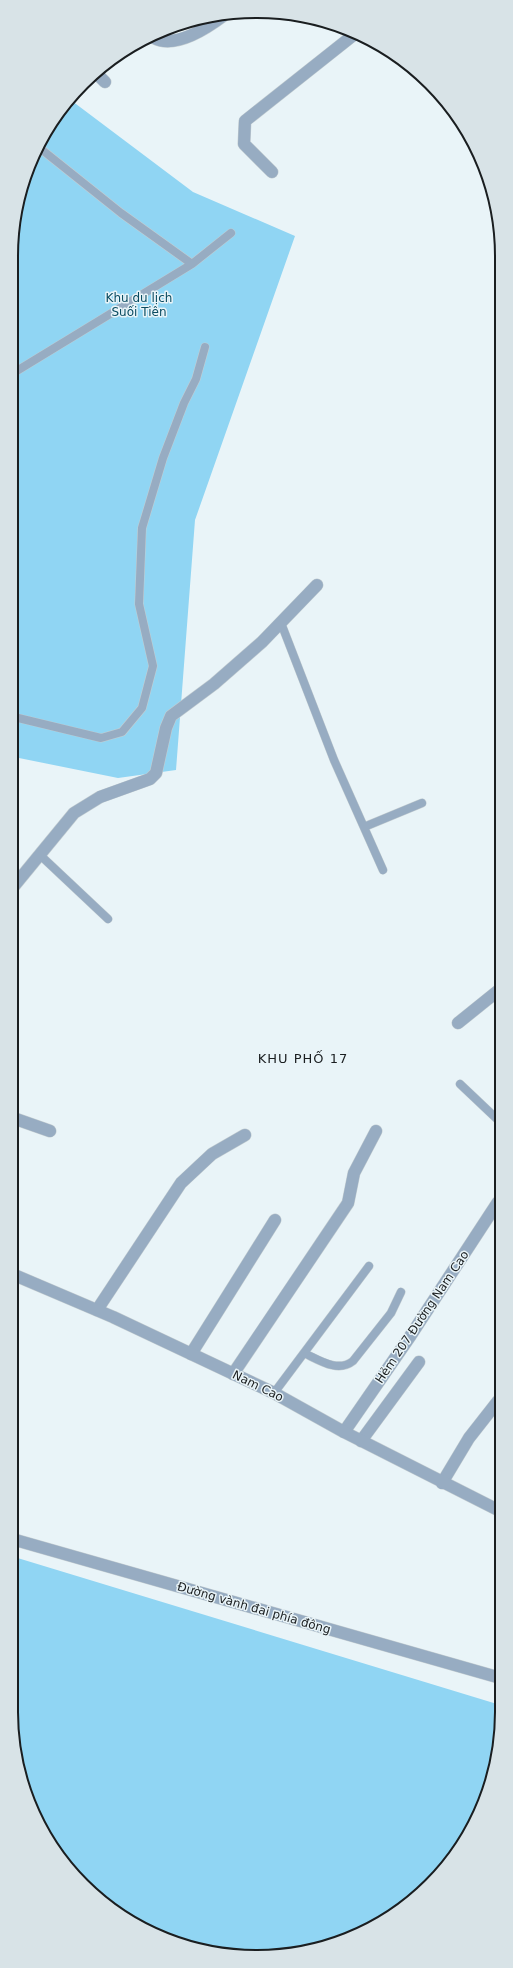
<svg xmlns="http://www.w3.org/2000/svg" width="513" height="1968" viewBox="0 0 513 1968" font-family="'DejaVu Sans',sans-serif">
<rect width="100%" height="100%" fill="#e9f4f8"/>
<path fill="#90d5f3" d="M 72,101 L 193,192 L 295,236 L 195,520 L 176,770 L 118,778 L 14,757 L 16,209 L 52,120 Z
M 11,1556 L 497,1704 L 497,1759 L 469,1834 L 406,1906 L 320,1949 L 240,1956 L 148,1932 L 72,1874 L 30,1805 L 11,1711 Z"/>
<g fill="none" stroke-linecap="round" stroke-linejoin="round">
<defs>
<path id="service" d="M 192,264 L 231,233
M 15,372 L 192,264 L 121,213 L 41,149
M 281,623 L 334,760 L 383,870
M 14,717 L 101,738 L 122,732 L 142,708 L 153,666 L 139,604 L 142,528 L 163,458 L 184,403 L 196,379 L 205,347
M 364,827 L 422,803
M 40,855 L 108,919
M 460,1084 L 498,1120
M 304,1353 C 319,1360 338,1373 353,1361 L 391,1313 L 401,1292
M 274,1393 L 369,1266"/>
<path id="minor" d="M 154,38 C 175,49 207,28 223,16
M 98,75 L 105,82
M 272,172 L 244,144 L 245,121 L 356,33
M 14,886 L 74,813 L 100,797 L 150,779 L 156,773 L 166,728 L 171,716 L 214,684 L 262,642 L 317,585
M 458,1023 L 499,990
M 13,1118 L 50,1131
M 97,1310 L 181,1183 L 212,1154 L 245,1135
M 191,1354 L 275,1220
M 233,1374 L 348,1203 L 354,1173 L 376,1131
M 344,1432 L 411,1335 L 498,1202
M 361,1441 L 419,1362
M 442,1483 L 469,1438 L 498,1401
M 12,1539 L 497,1677"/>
<path id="tertiary" d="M 12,1274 L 113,1317 L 274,1393 L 344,1432 L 498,1510"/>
</defs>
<use href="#service" stroke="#c4cdd1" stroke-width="9"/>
<use href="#minor" stroke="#c4cdd1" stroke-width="13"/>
<use href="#tertiary" stroke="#c4cdd1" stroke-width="13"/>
<use href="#service" stroke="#97acc2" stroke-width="8"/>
<use href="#minor" stroke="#97acc2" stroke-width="12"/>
<use href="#tertiary" stroke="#97acc2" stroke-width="12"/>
</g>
<g text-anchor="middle" stroke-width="3" stroke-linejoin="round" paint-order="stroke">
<g font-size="12" fill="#094b61" stroke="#e9f4f8">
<text x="139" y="302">Khu du lịch<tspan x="139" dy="14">Suối Tiên</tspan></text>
</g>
<g font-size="12" fill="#1a1e20" stroke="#e9f4f8">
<text transform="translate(422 1317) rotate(-56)" y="4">Hẻm 207 Đường Nam Cao</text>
<text transform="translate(258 1386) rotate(26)" y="4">Nam Cao</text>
<text transform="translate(254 1608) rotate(16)" y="4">Đường vành đai phía đông</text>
</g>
<g font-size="13" letter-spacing="1" fill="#1a1e20" stroke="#e9f4f8">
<text x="303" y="1063">KHU PHỐ 17</text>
</g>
</g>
<path d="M0 0H513V1968H0ZM256 18H257A238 238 0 0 1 495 256V1712A238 238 0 0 1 257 1950H256A238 238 0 0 1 18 1712V256A238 238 0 0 1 256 18Z" fill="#d8e3e7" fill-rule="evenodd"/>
<path fill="none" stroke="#1a1e20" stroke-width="2" d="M256 18H257A238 238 0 0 1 495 256V1712A238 238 0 0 1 257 1950H256A238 238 0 0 1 18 1712V256A238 238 0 0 1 256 18Z"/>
</svg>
